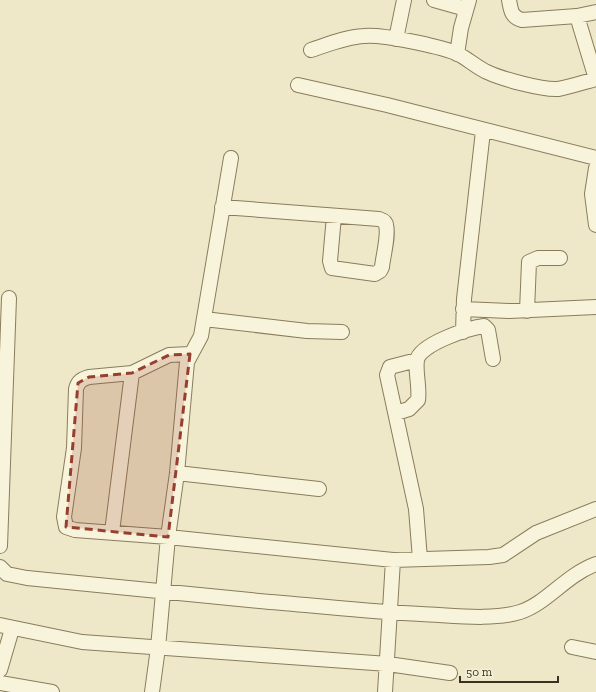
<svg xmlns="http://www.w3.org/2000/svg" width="596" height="692" viewBox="0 0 596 692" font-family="'Zilla Slab',serif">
<rect width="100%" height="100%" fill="#eee8c8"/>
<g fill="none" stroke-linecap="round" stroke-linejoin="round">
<defs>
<path id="minor" d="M 434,0 L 466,9
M 509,0 C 511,10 511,17 522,20 L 577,16 L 596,12
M 577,16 L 596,79
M 396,39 L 404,0
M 311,50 C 329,44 346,37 364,36 C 382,34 438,46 456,53 C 467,58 476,67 487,72 C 502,79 542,90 558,89 C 570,87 584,82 596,79
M 457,54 L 461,28 L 469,0
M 298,85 L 387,105 L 596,158
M 596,168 L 592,194 L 596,225
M 222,207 L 379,219 C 382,220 386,222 386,225 C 389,235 383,256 382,267 L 380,271 L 375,274 L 332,268 L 330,261 L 334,216
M 463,309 L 509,311 L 596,307
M 527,311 L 529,262 L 538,258 L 560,258
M 204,319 L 307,331 L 342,332
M 463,332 L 464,299 L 483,131
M 190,354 L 169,355 L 132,373 L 89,377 C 82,379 78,381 76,389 L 74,448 L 64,517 L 66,527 L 75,530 L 168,537 L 393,560 L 489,557 L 503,555 L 536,533 L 596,509
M 417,360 L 390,367 L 387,375 L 416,509 L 420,559
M 396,413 L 409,409 L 418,400 C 420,386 415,373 417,360 C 420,344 469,328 484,326 L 488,330 L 493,359
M 177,473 L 319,489
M 112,532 L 132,373
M 0,546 L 9,298
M 0,567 L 7,574 L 27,578 C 108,586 189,594 270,602 C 321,606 371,612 421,614 C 450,615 492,621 520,612 C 546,604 566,575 596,564
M 0,625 L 82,642 L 388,664 L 450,673
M 572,647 L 596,652
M 0,670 L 12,629
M 0,683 L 52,692
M 152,692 L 158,648 L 168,537 L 177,473 L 187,362 L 201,336 L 231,158
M 385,692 L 393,560"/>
</defs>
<use href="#minor" stroke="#897c5d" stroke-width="16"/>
<use href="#minor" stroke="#f8f4db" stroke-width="14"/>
</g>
<path fill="#973f2f" fill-opacity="0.2" stroke="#973f2f" stroke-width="3" stroke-dasharray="8 5" stroke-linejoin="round" d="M 190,354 L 168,537 L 66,527 L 78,383 L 89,377 L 132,373 L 169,355 Z"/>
<path d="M460 676v6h98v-6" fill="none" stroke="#3a3120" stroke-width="2"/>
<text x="466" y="676" font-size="12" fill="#3a3120" stroke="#f5f1d8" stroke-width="3" paint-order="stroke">50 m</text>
</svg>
